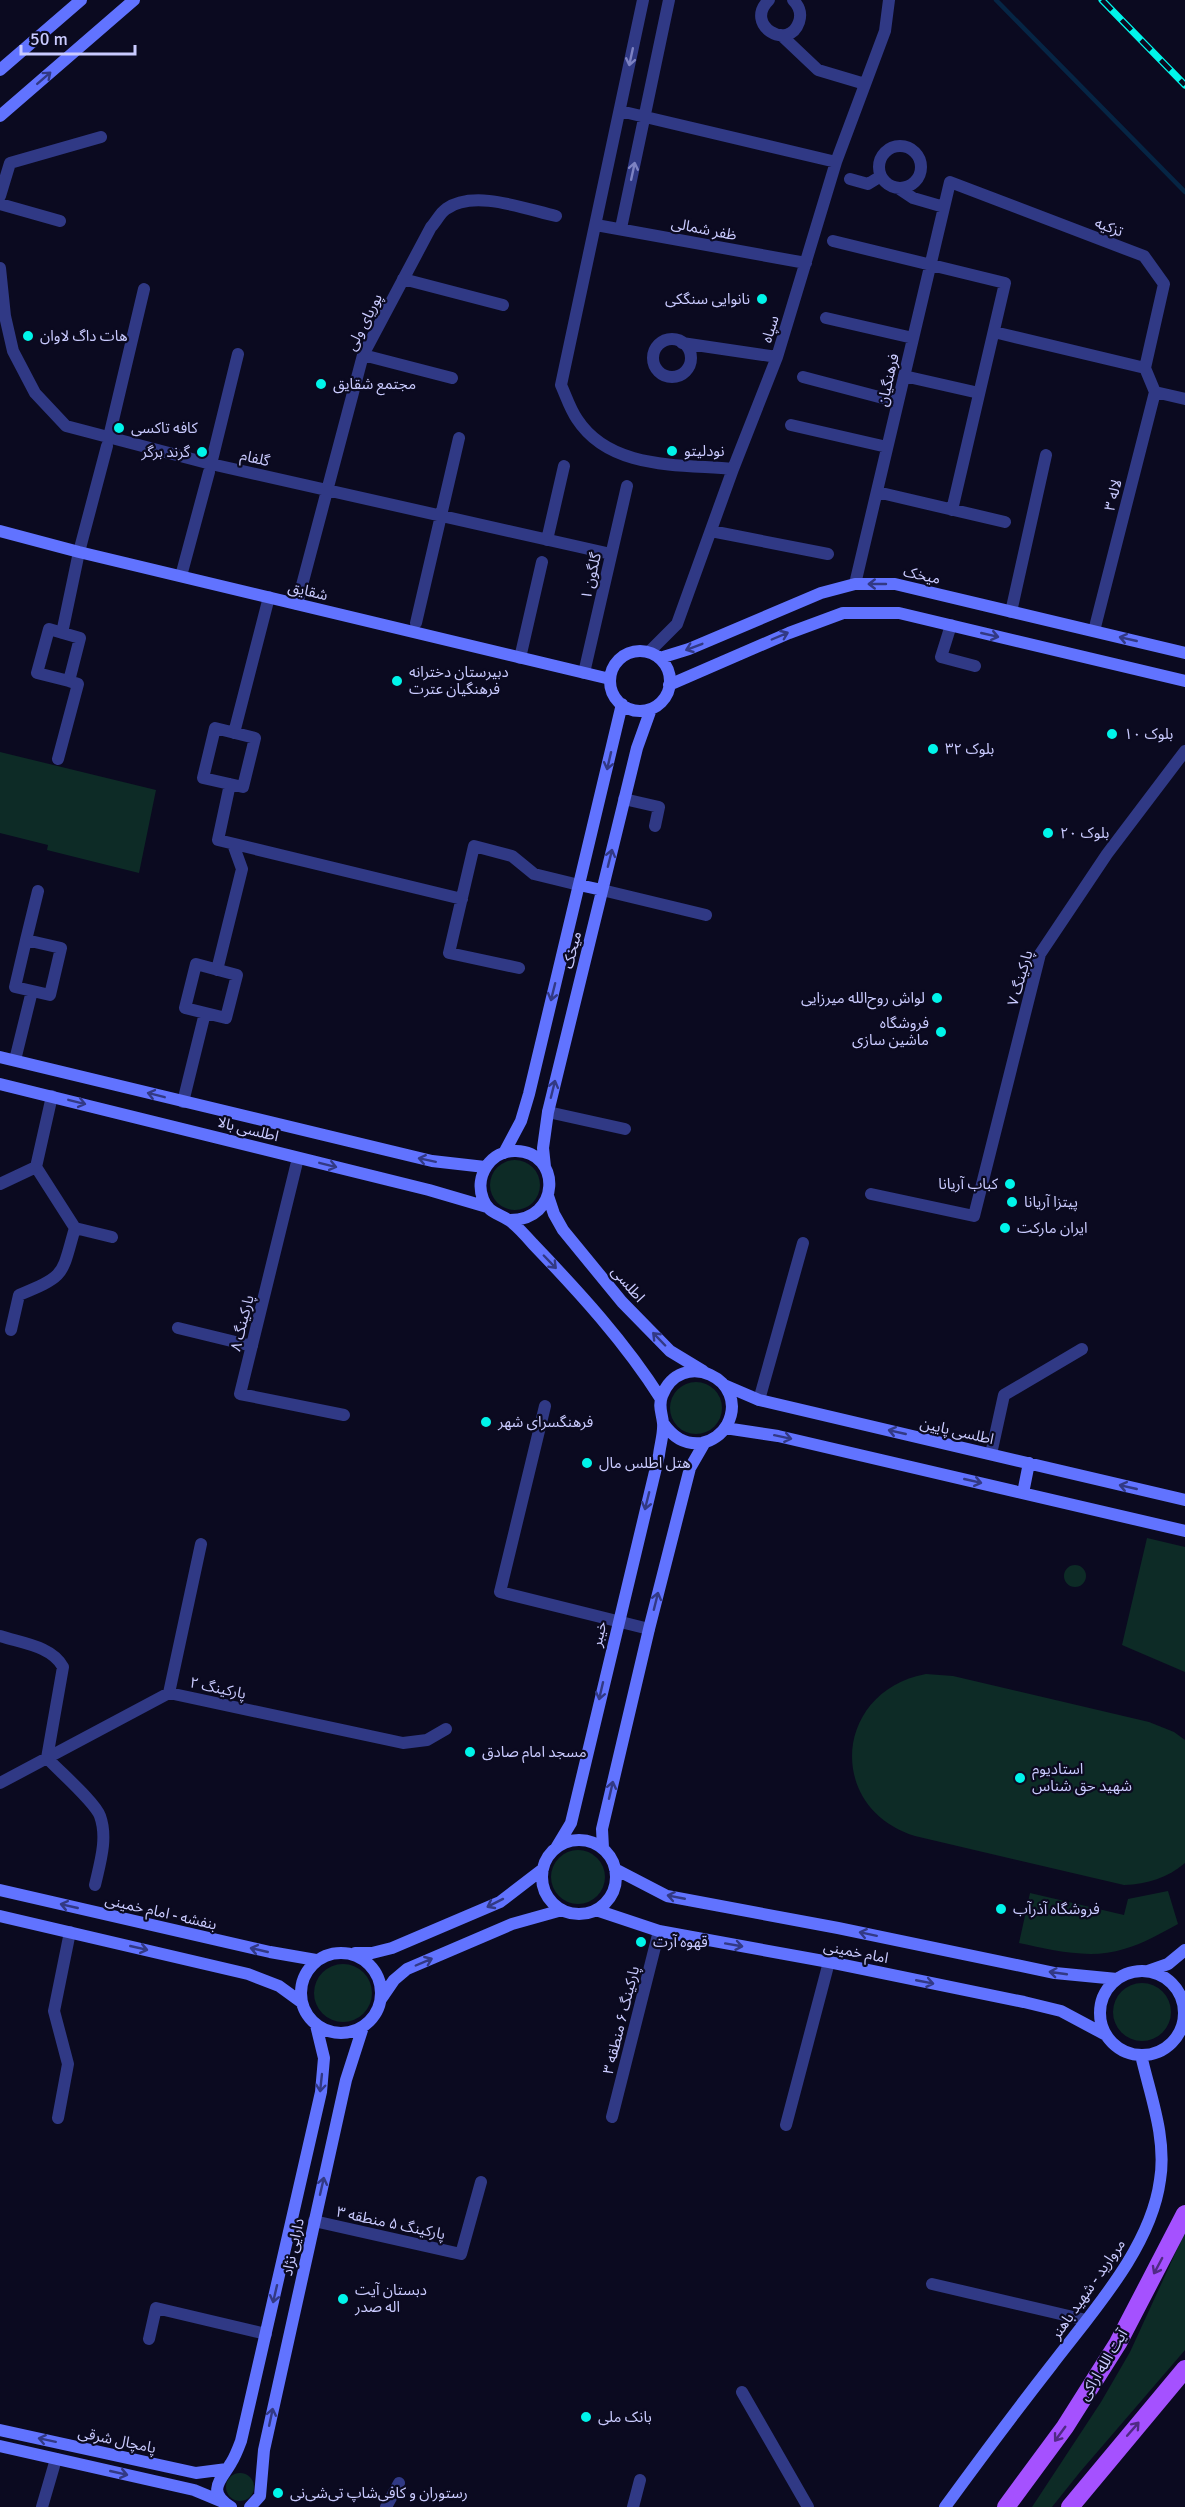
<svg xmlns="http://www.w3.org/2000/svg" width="1185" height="2507" viewBox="0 0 1185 2507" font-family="Signika,'Noto Sans Arabic',sans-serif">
<rect width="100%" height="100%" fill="#0b0a20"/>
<path fill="#0d2b26" d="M 0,752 L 156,790 L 139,873 L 47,850 L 48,845 L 0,833 Z
M490 1185a25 25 0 1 1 50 0a25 25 0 1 1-50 0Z
M670 1408a26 26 0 1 1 52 0a26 26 0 1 1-52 0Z
M 1147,1538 L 1185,1547 L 1185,1672 L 1122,1645 Z
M1064 1576a11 11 0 1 1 22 0a11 11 0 1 1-22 0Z
M 926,1674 L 953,1676 L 1149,1722 L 1174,1732 L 1185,1740 L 1185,1863 C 1167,1878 1148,1884 1124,1885 L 915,1836 C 825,1808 834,1691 926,1674 Z
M551 1877a27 27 0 1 1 54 0a27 27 0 1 1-54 0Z
M 1168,1891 L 1178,1924 C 1161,1933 1143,1944 1124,1949 C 1090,1960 1052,1950 1019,1943 L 1030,1893 L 1124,1915 L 1128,1899 Z
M314 1993a29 29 0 1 1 58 0a29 29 0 1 1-58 0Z
M1113 2012a29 29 0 1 1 58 0a29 29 0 1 1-58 0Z
M 1185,2232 L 1185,2350 L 1080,2472 L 1052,2507 L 1032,2507 L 1101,2402 L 1130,2352 Z
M226 2487a14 14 0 1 1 28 0a14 14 0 1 1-28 0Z"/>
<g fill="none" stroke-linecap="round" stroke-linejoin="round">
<path stroke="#062544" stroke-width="4.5" d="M 996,0 L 1185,192"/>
<path stroke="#303985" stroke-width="12" d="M 643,0 L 561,385 C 566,396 570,409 577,419 C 610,470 679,464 733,469
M 769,0 C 743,25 789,52 799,22 C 802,13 799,6 793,0
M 781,35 L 818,70 L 865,84
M 620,111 L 836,162
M879 167a21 21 0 1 1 42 0a21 21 0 1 1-42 0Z
M 850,179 L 868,184 L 881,176
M 898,188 L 913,198 L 944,207
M 0,196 L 10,163 L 101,137
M 0,204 L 60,221
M 596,225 L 806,263
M 621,228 L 669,0
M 833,241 L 1005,283 L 952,510
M 0,268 L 5,316 L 13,351 L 35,393 L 66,426 L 211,464 L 611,554
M 403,279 L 503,305
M 826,318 L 913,338
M 994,332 L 1145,368
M653 358a19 19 0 1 1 38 0a19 19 0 1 1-38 0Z
M 682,343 L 777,357
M 363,355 L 452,378
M 904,376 L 979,393
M 803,377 L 898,402
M 1155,392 L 1185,399
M 791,425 L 887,447
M 109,437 L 144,289
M 211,464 L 238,354
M 877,492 L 1005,522
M 711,531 L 828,554
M 547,540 L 564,466
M 181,576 L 209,472
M 855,584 L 950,182 L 1144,256 L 1164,284 L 1145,368
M 297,604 L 363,355 L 431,227 C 436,222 440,213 446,209 C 474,189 525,209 556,216
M 1011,612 L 1046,455
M 416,623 L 459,438
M 951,625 L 941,657 L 975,666
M 49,629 L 80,638 L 69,681 L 37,673 Z
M 1094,631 L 1155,392 L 1145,368
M 62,633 L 79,552 L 107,446
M 649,652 L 677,624 L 733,469 L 777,357 L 836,162 L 885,31 L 889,0
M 520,658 L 542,562
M 584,673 L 627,486
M 215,728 L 255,738 L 243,787 L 203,778 Z
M 234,733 L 269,597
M 58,759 L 78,684 L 69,681
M 230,784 L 218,840 L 462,899
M 624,799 L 659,807 L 655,826
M 602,890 L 706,915
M 26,940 L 61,948 L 50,995 L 15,987 Z
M 26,940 L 38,891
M 196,964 L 237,975 L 226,1018 L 185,1008 Z
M 519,968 L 449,953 L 474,846 L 512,856 L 534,874 L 579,885
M 217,970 L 242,869 L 233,844
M 15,1060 L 32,991
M 183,1102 L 205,1013
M 548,1112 L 625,1129
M 298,1158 L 240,1394 L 344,1415
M 0,1184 L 36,1167
M 871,1194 L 974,1216 L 1040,954 L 1107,854 L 1185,751
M 75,1228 L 112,1237
M 178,1328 L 252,1346
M 11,1330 L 19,1295 C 67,1275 61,1276 75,1228 L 36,1167 L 52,1096
M 759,1400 L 803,1243
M 545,1406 L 500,1592 L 649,1629
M 991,1454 L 1004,1395 L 1082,1349
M 0,1636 C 21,1643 52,1646 63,1667 L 47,1758 C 59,1771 95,1802 100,1816 C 108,1838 100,1863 95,1885
M 169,1693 L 201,1544
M 0,1783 L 169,1693 L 403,1743 L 427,1740 L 446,1729
M 612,2117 L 659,1931
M 58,2118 L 68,2064 L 54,2011 L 70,1932
M 786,2125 L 829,1962
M 314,2221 L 461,2254 L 481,2182
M 932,2284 L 1086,2320
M 149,2339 L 156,2308 L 266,2334
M 742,2392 L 808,2507
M 42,2507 L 56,2459
M 386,2507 L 399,2483
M 633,2507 L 640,2480"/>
<path stroke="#6173ff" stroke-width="12" d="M 0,70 L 81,0
M 0,116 L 134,0
M 0,531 L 79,552 L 610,679
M610 681a30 30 0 1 1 60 0a30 30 0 1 1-60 0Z
M 660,658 L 689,649 L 821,593 L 855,584 L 895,584 L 1185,653
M 669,685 L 789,633 L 843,613 L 899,613 L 1185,681
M 579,885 L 602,890
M 0,1057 L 432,1161 L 485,1167
M 0,1084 L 429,1190 L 487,1207
M 504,1153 L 521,1121 L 529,1094 L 622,704
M 545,1167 L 543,1148 L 548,1112 L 637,748 L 651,709
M 548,1196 L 554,1214 L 563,1230 L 622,1302 L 670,1351 L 703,1371
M 509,1220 C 561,1221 562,1152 516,1151 C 491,1150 474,1176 483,1199 C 488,1213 499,1213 510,1221 C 518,1227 526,1236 533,1244 C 579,1292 625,1342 661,1399
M 724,1385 L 759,1400 L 1185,1500
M 725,1428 L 778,1436 L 1185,1531
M 1023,1493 L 1029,1463
M542 1877a37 37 0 1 1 74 0a37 37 0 1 1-74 0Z
M 556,1848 L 571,1823 L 659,1455 C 660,1445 664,1433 663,1423 C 662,1413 658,1406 662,1396 C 680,1347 751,1379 727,1425 C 722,1434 712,1441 702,1443 C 684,1445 673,1437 663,1423
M 603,1848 L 602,1829 L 649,1629 L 690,1468 L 705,1442
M 615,1869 L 667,1896 L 838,1928 L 1055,1973 L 1117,1979
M 0,1890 L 270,1952 L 316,1960
M 596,1910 L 659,1931 L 829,1962 L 1024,2002 L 1061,2011 L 1106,2035
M 0,1916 L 248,1974 L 279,1986 L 301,2002
M301 1993a40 40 0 1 1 80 0a40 40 0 1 1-80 0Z
M 355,1953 L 372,1953 L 392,1948 L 500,1902 L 543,1869
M 1148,1971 L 1168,1964 L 1185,1950
M1100 2013a42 42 0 1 1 84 0a42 42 0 1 1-84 0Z
M 381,1999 L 394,1980 L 407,1969 L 512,1924 L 562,1910
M 0,2430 L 196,2473 L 227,2469
M 0,2446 L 194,2490 L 223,2502
M 231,2507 C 205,2491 222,2479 231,2463 C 235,2457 238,2449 241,2441 L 321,2092 L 324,2058 L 316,2025
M 250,2507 L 260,2496 L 264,2450 L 346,2080 L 363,2027
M 945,2507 C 980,2459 1015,2412 1051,2366 C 1092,2312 1151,2248 1160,2180 C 1167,2138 1150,2095 1141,2055"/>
<path stroke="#a551ff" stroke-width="18" d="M 1006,2507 L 1065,2427 L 1118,2343 L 1185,2214
M 1070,2507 L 1185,2369"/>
<defs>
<path id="rail" d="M 1102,0 L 1185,85"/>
</defs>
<use href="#rail" stroke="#00f5ea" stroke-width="7"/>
<use href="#rail" stroke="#0b0a20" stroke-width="4.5" stroke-dasharray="14" stroke-linecap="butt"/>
</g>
<defs><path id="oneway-shaft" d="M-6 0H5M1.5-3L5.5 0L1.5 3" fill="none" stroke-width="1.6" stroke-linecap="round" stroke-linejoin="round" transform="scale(1.5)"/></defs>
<g stroke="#7d82c2">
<use href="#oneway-shaft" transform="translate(631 57) rotate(102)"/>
<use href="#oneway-shaft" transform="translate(633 171) rotate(-78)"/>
</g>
<g stroke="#323984">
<use href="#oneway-shaft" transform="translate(44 78) rotate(-41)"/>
<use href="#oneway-shaft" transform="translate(877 584) rotate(-180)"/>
<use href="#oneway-shaft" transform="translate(990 635) rotate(13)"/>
<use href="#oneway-shaft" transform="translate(780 636) rotate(-23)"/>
<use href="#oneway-shaft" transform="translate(1128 639) rotate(-167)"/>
<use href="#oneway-shaft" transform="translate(694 647) rotate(159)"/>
<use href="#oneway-shaft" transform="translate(609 761) rotate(103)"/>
<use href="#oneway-shaft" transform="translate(610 858) rotate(-76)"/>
<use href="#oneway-shaft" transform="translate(553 992) rotate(104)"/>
<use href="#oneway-shaft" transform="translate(553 1089) rotate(-76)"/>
<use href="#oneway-shaft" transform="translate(156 1095) rotate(-166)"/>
<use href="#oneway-shaft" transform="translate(77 1102) rotate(14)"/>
<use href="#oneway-shaft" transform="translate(427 1160) rotate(-168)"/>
<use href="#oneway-shaft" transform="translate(328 1165) rotate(14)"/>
<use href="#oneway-shaft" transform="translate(550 1262) rotate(46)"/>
<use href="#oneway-shaft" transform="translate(659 1339) rotate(-134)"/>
<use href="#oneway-shaft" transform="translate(897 1432) rotate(-167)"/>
<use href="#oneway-shaft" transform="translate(783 1437) rotate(12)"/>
<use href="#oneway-shaft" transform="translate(973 1481) rotate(13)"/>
<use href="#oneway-shaft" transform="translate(1128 1487) rotate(-167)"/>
<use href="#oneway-shaft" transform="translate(647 1501) rotate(104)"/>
<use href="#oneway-shaft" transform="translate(656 1601) rotate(-76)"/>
<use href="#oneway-shaft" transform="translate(601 1691) rotate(103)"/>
<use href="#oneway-shaft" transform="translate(611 1790) rotate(-77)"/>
<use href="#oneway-shaft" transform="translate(676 1897) rotate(-169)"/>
<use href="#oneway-shaft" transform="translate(495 1903) rotate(153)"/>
<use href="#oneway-shaft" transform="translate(69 1906) rotate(-167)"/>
<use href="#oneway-shaft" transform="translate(868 1934) rotate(-168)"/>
<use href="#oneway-shaft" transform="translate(734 1945) rotate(10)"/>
<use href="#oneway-shaft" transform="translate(139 1948) rotate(13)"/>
<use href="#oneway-shaft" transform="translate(259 1950) rotate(-167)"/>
<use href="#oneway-shaft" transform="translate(424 1962) rotate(-23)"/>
<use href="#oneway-shaft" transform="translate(1058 1973) rotate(-172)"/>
<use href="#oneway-shaft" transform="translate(925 1982) rotate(11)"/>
<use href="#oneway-shaft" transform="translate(321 2083) rotate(96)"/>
<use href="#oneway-shaft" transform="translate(322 2186) rotate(-77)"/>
<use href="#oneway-shaft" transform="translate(275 2294) rotate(103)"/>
<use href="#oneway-shaft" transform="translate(271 2417) rotate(-78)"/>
<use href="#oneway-shaft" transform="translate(47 2440) rotate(-168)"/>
<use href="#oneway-shaft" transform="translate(119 2473) rotate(13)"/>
</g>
<g stroke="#502a84">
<use href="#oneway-shaft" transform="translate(1158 2266) rotate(118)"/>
<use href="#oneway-shaft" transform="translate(1133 2429) rotate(-49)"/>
<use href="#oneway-shaft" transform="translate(1060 2434) rotate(126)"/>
</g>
<g fill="#00f5ea" stroke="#0b0a20" stroke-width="2">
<circle cx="762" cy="299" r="6"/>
<circle cx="28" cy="336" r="6"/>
<circle cx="321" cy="384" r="6"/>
<circle cx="119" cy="428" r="6"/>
<circle cx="672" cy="451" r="6"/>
<circle cx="202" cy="452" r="6"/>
<circle cx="397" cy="681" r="6"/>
<circle cx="1112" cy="734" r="6"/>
<circle cx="933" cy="749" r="6"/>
<circle cx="1048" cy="833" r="6"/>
<circle cx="937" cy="998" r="6"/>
<circle cx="941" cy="1032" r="6"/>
<circle cx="1010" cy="1184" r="6"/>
<circle cx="1012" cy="1202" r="6"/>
<circle cx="1005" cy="1228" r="6"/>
<circle cx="486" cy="1422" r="6"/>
<circle cx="587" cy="1463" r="6"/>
<circle cx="470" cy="1752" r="6"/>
<circle cx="1020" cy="1778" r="6"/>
<circle cx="1001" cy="1909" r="6"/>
<circle cx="641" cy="1942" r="6"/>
<circle cx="343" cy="2299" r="6"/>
<circle cx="586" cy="2417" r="6"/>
<circle cx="278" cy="2493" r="6"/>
</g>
<g text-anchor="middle" stroke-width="4.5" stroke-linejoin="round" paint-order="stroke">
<g font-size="15" fill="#cacbff" stroke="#0b0a20">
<text transform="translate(1109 227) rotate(21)" y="5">تزکیه</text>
<text transform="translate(704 229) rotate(11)" y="5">ظفر شمالی</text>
<text transform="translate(364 322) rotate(-63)" y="5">پوریای ولی</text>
<text transform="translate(770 329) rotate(-73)" y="5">سپاه</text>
<text transform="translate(888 380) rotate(-77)" y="5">فرهنگیان</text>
<text transform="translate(255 458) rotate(13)" y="5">گلفام</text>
<text transform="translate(1113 495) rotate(-76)" y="5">لاله ۳</text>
<text transform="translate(922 575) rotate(13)" y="5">میخک</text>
<text transform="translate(591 576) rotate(-77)" y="5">گلگون ۱</text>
<text transform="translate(308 591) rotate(13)" y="5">شقایق</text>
<text transform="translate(572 950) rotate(-76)" y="5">میخک</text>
<text transform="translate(1020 978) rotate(-74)" y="5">پارکینگ ۷</text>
<text transform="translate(248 1129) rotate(14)" y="5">اطلسی بالا</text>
<text transform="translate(628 1284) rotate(49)" y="5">اطلسی</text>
<text transform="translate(242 1323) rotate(-76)" y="5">پارکینگ ۸</text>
<text transform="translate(957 1431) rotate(13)" y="5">اطلسی پایین</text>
<text transform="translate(599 1634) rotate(-77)" y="5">خیبر</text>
<text transform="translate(218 1688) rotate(12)" y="5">پارکینگ ۲</text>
<text transform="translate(161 1912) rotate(13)" y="5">بنفشه - امام خمینی</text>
<text transform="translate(856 1952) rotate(11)" y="5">امام خمینی</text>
<text transform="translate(621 2020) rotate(-76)" y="5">پارکینگ ۶ منطقه ۳</text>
<text transform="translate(391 2223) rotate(12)" y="5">پارکینگ ۵ منطقه ۳</text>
<text transform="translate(293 2247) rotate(-78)" y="5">دارایی نژاد</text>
<text transform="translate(1088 2289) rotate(-55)" y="5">مروارید - شهید باهنر</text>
<text transform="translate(1103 2365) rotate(-59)" y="5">آیت الله اراکی</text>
<text transform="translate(117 2440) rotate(12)" y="5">پامچال شرقی</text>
</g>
<g font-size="15" fill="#cacbff" stroke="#0b0a20" text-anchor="start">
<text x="750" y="304" text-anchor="end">نانوایی سنگکی</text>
<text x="40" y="341">هات داگ لاوان</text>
<text x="333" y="389">مجتمع شقایق</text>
<text x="131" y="433">کافه تاکسی</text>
<text x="684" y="456">نودلیتو</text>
<text x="190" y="457" text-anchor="end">گرند برگر</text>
<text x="409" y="677">دبیرستان دخترانه<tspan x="409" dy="17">فرهنگیان عترت</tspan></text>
<text x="1124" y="739">بلوک ۱۰</text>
<text x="945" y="754">بلوک ۳۲</text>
<text x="1060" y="838">بلوک ۲۰</text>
<text x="925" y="1003" text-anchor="end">لواش روح‌الله میرزایی</text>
<text x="929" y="1028" text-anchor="end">فروشگاه<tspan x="929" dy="17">ماشین سازی</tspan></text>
<text x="998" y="1189" text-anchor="end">کباب آریانا</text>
<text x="1024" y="1207">پیتزا آریانا</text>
<text x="1017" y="1233">ایران مارکت</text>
<text x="498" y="1427">فرهنگسرای شهر</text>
<text x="599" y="1468">هتل اطلس مال</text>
<text x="482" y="1757">مسجد امام صادق</text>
<text x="1032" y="1774">استادیوم<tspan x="1032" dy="17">شهید حق شناس</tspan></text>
<text x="1013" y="1914">فروشگاه آذرآب</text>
<text x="653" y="1947">قهوه آرت</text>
<text x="355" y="2295">دبستان آیت<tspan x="355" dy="17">اله صدر</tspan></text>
<text x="598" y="2422">بانک ملی</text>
<text x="290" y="2498">رستوران و کافی‌شاپ تی‌شی‌نی</text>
</g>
</g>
<path d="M21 45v9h114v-9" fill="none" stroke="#cacbff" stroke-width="3"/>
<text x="30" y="45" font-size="18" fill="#cacbff" stroke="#0b0a20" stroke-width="4.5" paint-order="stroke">50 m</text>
</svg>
